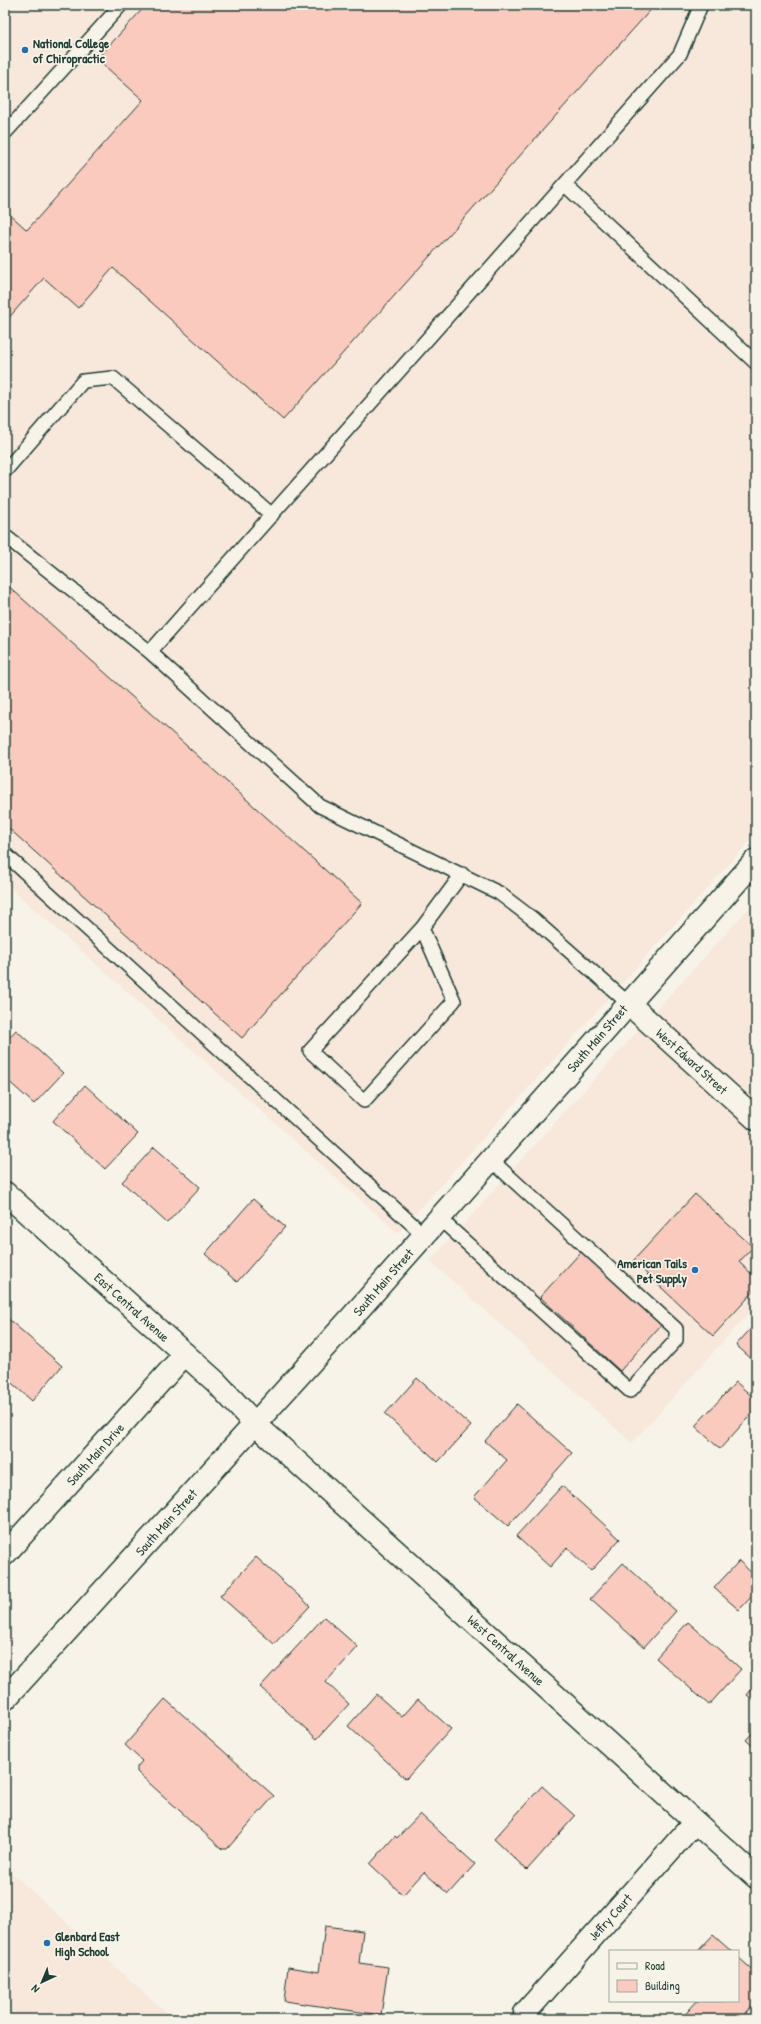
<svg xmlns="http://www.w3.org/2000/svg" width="761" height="2024" viewBox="0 0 761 2024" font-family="'Patrick Hand',sans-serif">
<rect width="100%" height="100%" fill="#f7f3e8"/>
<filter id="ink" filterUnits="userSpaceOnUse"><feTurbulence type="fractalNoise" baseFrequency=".025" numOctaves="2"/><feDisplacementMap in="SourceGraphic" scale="8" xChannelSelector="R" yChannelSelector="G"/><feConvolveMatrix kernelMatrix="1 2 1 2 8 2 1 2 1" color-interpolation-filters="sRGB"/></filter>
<g filter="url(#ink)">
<path fill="#f8e7db" d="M 5,5 L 756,5 L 756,834 L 398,1233 L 5,883 Z
M 756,900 L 756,1305 L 632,1443 L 430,1261 Z
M 5,1867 L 173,2019 L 5,2019 Z"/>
<path fill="#f9cabd" stroke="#1f3d34" d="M 146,5 L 655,5 L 283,420 L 113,268 L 78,308 L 44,278 L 5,322 L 5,210 L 27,230 L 143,100 L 97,59 Z
M 5,583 L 362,903 L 242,1038 L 5,825 Z
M 16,1030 L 63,1073 L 34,1104 L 5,1078 L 5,1042 Z
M 85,1085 L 138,1134 L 105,1169 L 53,1121 Z
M 154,1147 L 200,1187 L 167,1223 L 122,1182 Z
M 695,1194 L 753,1247 L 739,1262 L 756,1278 L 756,1289 L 713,1336 L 633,1261 Z
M 253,1199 L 285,1227 L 237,1282 L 205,1254 Z
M 581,1252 L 662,1324 L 620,1371 L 540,1297 Z
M 5,1316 L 62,1366 L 32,1401 L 5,1377 Z
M 756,1323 L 756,1363 L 736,1345 Z
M 417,1378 L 471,1426 L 438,1462 L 385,1414 Z
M 736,1382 L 756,1400 L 756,1409 L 720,1449 L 695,1426 Z
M 517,1404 L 572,1453 L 508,1526 L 474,1497 L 507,1460 L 485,1441 Z
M 562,1486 L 620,1539 L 591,1571 L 567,1548 L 550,1567 L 516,1536 Z
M 256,1557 L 310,1606 L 274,1644 L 220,1596 Z
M 739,1561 L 756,1577 L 756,1592 L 739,1610 L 714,1588 Z
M 623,1563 L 676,1611 L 644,1647 L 590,1599 Z
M 324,1617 L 358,1647 L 326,1682 L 349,1704 L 317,1739 L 260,1687 Z
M 688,1622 L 741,1669 L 709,1705 L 656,1658 Z
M 756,1684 L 756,1703 L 747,1695 Z
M 376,1694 L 402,1717 L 418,1699 L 451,1729 L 406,1779 L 348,1726 Z
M 165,1699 L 274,1796 L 227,1849 L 222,1849 L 137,1772 L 137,1767 L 142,1761 L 125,1745 Z
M 756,1729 L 756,1749 L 746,1740 Z
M 542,1786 L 575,1816 L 527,1870 L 494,1839 Z
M 420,1814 L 475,1864 L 448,1894 L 424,1872 L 403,1895 L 370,1864 L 395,1836 L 397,1838 Z
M 325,1926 L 363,1931 L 359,1963 L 388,1967 L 381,2015 L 284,2001 L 288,1967 L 319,1972 Z
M 713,1935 L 731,1951 L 698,1951 Z
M 738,1957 L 756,1973 L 756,2001 L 741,2019 L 681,2019 L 697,2001 L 738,2001 Z"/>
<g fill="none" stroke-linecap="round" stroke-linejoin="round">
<defs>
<path id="lane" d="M 5,133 L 121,5
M 565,185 L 756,363
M 5,471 L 83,381 L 113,378 L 272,515
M 5,536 L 150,652
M 5,854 L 424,1235
M 422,928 L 454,1001 L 364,1101 L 310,1051 L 422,928 L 462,874
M 628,1003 L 533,919 L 499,893 L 320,806 L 150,652 L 680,54 L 701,5
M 439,1218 L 630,1391 L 676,1340 L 676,1329 L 490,1159"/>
<path id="street" d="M 628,1003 L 756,1119
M 5,1193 L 216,1382 L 255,1424 L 756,1877
M 5,1554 L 185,1354
M 525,2013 L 695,1822"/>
<path id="secondary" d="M 5,1699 L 351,1318 L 756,860"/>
</defs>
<use href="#lane" stroke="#1f3d34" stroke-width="16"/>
<use href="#street" stroke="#1f3d34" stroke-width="25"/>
<use href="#secondary" stroke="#1f3d34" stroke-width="25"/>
<path stroke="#1f3d34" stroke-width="2.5" stroke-dasharray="4 3" stroke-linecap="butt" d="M 5,2018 L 5,2019"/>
<use href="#lane" stroke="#f7f3e8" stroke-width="13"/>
<use href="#street" stroke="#f7f3e8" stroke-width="22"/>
<use href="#secondary" stroke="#f7f3e8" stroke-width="22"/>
</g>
</g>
<g fill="#1f6fb2" stroke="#f7f3e8" stroke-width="1.5">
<circle cx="25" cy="50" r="4"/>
<circle cx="695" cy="1270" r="4"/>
<circle cx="47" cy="1943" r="4"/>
</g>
<g text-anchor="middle" stroke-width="3.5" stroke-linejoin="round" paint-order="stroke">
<g font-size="13" font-weight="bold" fill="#1f3d34" stroke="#f7f3e8" text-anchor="start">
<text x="33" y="48">National College<tspan x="33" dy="15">of Chiropractic</tspan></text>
<text x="687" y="1268" text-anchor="end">American Tails<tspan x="687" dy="15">Pet Supply</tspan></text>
<text x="55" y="1941">Glenbard East<tspan x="55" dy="15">High School</tspan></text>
</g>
<g font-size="13" fill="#1f3d34" stroke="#f7f3e8">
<text transform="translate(597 1038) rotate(-49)" y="5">South Main Street</text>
<text transform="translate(692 1061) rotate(42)" y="5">West Edward Street</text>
<text transform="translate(383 1282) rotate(-49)" y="5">South Main Street</text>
<text transform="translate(132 1307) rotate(42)" y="5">East Central Avenue</text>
<text transform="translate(95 1454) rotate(-48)" y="5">South Main Drive</text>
<text transform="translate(166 1522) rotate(-48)" y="5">South Main Street</text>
<text transform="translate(506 1650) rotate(42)" y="5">West Central Avenue</text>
<text transform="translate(610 1917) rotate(-48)" y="5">Jeffry Court</text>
</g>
</g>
<rect width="761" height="2024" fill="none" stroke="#f7f3e8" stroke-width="20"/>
<rect x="10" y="10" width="741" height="2004" fill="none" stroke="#1f3d34" stroke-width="1.5" filter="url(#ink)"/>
<rect x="609" y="1950" width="130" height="52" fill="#f7f3e8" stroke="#a1aaa0"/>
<rect x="617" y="1963" width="20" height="6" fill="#f7f3e8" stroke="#a1aaa0"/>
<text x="645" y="1970" font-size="12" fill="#1f3d34">Road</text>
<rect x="617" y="1980" width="20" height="12" fill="#f9cabd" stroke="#a1aaa0"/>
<text x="645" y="1990" font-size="12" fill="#1f3d34">Building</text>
<g transform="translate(42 1982) rotate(224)" stroke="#f7f3e8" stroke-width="3" paint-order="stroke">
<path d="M0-3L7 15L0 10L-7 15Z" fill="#1f3d34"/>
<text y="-6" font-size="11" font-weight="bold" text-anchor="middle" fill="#1f3d34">N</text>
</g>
</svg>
